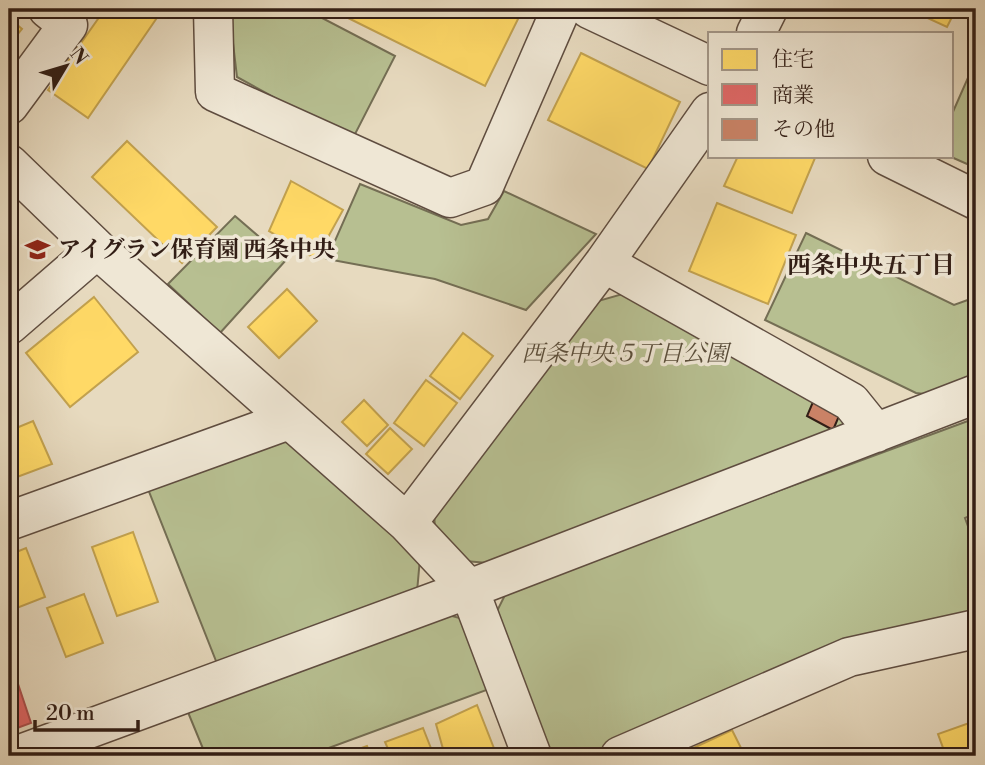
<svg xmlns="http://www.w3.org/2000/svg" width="985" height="765" viewBox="0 0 985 765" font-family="'Libre Bodoni','Noto Serif JP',serif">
<rect width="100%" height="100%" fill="#e7dabf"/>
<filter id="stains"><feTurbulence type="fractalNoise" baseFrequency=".00286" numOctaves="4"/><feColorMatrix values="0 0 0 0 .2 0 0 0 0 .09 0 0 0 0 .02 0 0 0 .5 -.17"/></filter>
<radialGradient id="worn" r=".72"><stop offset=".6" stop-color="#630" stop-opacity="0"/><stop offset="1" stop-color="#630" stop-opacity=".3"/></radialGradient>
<path fill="#b7bf91" stroke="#746e54" stroke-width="2" d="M 229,9 L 305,9 L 395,56 L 352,140 L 237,77 Z
M 974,64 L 976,65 L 976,168 L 949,156 L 952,156 L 952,114 Z
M 360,184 L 461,225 L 488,219 L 504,191 L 596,234 L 526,310 L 435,279 L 327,259 Z
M 235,216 L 286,260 L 220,333 L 168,284 Z
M 806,233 L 954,305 L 976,297 L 976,382 L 933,395 L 916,393 L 765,320 Z
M 626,293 L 842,409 L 849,431 L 488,563 L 465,561 L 435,529 L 434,511 L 598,301 Z
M 976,418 L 976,513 L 965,518 L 976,548 L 976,615 L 847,645 L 588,756 L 561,756 L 549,749 L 497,611 L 507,591 Z
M 278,437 L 292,439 L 420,558 L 417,592 L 218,666 L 148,489 Z
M 441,613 L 467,620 L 492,688 L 307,756 L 206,756 L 185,705 Z"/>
<path fill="#ffd966" stroke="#c2a14e" stroke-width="2" d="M 105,9 L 163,9 L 88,118 L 48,90 Z
M 330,9 L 502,9 L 519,17 L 485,86 Z
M 908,9 L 956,9 L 947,27 Z
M 9,18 L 22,29 L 9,45 Z
M 581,53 L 680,102 L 648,169 L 548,120 Z
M 127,141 L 217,227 L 182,263 L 92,177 Z
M 738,156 L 811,156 L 815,158 L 792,213 L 724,186 Z
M 291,181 L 343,210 L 316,259 L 269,231 Z
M 717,203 L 796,235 L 768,304 L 689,271 Z
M 287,289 L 317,321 L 279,358 L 248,327 Z
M 94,297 L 138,352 L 70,407 L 26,353 Z
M 463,333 L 493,356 L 460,399 L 430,376 Z
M 426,380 L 457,403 L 424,446 L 394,423 Z
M 364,400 L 388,425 L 367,446 L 342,422 Z
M 33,421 L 52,464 L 9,480 L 9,431 Z
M 390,428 L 412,449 L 388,474 L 366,454 Z
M 133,532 L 158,602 L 117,616 L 92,547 Z
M 26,548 L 45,597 L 9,611 L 9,555 Z
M 84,594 L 103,643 L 66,657 L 47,608 Z
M 477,705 L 497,756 L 445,756 L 436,724 Z
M 972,722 L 976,733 L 976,756 L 946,756 L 938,734 Z
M 423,728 L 434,756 L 391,756 L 385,742 Z
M 732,730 L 745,756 L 676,756 Z
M 367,746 L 371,756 L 339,756 Z"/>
<path fill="#e06666" stroke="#ac504e" stroke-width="2" d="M 9,657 L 31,723 L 9,731 Z"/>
<path fill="#ca8266" stroke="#321e16" stroke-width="2" d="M 816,395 L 842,409 L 833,430 L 807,416 Z"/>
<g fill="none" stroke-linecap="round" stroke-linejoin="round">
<defs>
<path id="minor" d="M 213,9 L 215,92 L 450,198 L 484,186 L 561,9
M 589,9 L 710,66
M 756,33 L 768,9
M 9,105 L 68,25 L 48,9
M 887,156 L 976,200
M 9,164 L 97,249 L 407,523 L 469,589 L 532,756
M 604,263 L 851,402 L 876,433
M 9,325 L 97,249
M 9,521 L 289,420
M 407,523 L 604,263 L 710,112
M 15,756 L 469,589 L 976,394
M 620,756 L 849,657 L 976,629"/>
</defs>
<use href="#minor" stroke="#5f4d40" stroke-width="41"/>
<use href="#minor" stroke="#efe7d5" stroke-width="38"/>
</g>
<defs>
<symbol id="school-bare" viewBox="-9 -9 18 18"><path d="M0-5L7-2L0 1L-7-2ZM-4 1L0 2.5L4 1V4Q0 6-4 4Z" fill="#8f2418" stroke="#efe7d5" stroke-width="2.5" paint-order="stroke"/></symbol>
</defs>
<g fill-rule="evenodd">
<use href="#school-bare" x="20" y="232" width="35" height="35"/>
</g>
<g text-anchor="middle" stroke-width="7" stroke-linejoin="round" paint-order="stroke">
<g font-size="23" font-weight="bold" fill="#321e16" stroke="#efe7d5" text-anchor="start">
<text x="58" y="257">アイグラン保育園 西条中央</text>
</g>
<g font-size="23" font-style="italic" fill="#5a4e3b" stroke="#efe7d5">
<text x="625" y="361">西条中央５丁目公園</text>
</g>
<g font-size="24" font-weight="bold" fill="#321e16" stroke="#efe7d5">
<text x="871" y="273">西条中央五丁目</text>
</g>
</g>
<rect width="985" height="765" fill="none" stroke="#e7dabf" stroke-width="35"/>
<rect x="10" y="10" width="964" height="744" fill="none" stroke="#321e16" stroke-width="3.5"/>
<rect x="18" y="18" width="950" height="730" fill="none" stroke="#321e16" stroke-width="2"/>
<rect x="708" y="32" width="245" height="126" fill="#efe7d5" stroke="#a39789" stroke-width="2"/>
<rect x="722" y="49" width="35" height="21" fill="#ffd966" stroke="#a39789" stroke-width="2"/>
<text x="772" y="66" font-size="21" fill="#321e16">住宅</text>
<rect x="722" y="84" width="35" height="21" fill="#e06666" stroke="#a39789" stroke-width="2"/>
<text x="772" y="102" font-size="21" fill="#321e16">商業</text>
<rect x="722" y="119" width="35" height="21" fill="#ca8266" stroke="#a39789" stroke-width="2"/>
<text x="772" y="136" font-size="21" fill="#321e16">その他</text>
<g transform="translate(66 66) rotate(52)" stroke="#efe7d5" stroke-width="5" paint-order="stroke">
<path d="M0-5L12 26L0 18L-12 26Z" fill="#321e16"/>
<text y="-10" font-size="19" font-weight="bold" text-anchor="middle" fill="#321e16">N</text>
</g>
<path d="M35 720v10h103v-10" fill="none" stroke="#321e16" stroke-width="3.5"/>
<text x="46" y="720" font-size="21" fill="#321e16" stroke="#efe7d5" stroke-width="5" paint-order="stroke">20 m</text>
<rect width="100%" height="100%" filter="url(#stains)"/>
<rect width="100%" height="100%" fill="url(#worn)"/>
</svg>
